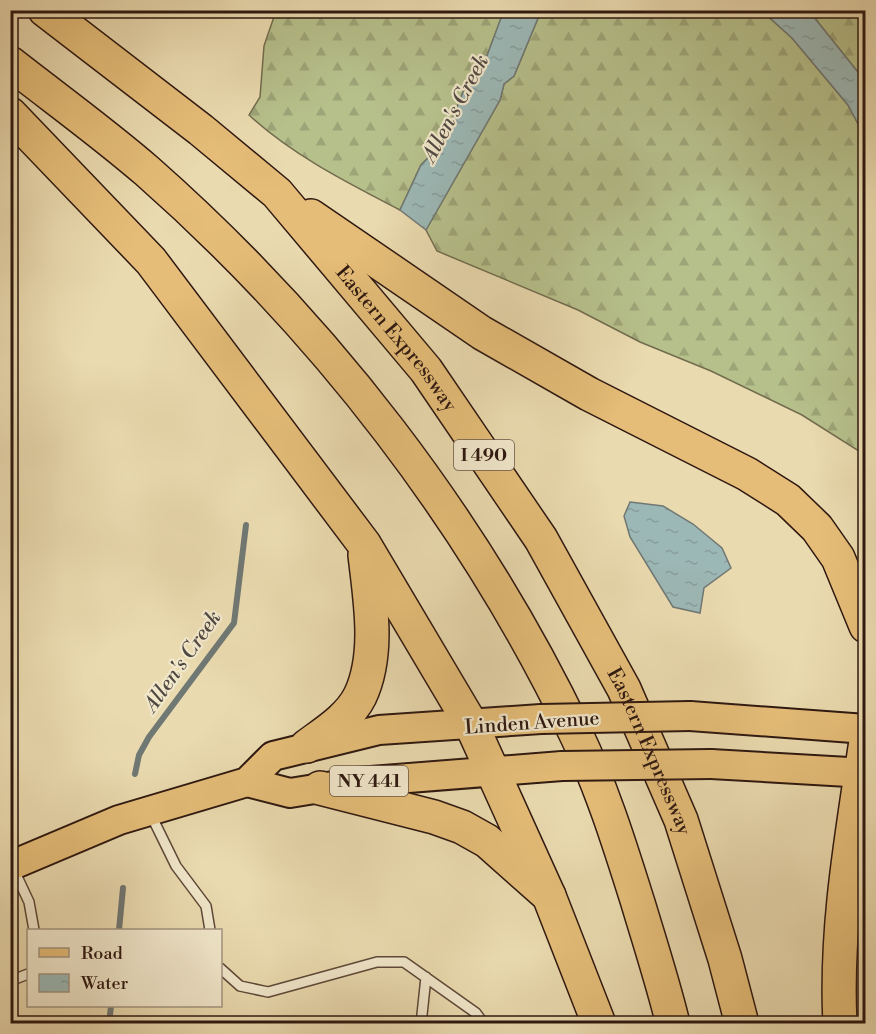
<svg xmlns="http://www.w3.org/2000/svg" width="876" height="1034" viewBox="0 0 876 1034" font-family="'Libre Bodoni',serif">
<defs>
<pattern id="forest-firs" width="22" height="20" patternUnits="userSpaceOnUse" patternTransform="scale(1.5)"><rect width="22" height="20" fill="#b6c08b"/><path d="M5 1l3.5 6h-7zM16 11l3.5 6h-7z" fill="#9da477"/></pattern>
<pattern id="water-ripples" width="26" height="14" patternUnits="userSpaceOnUse" patternTransform="scale(1.5)"><rect width="26" height="14" fill="#9cb8b6"/><path d="M2 4q2-2 4 0t4 0M15 11q2-2 4 0t4 0" fill="none" stroke="#879d9b"/></pattern>
</defs>
<rect width="100%" height="100%" fill="#eadaaf"/>
<filter id="stains"><feTurbulence type="fractalNoise" baseFrequency=".00333" numOctaves="4"/><feColorMatrix values="0 0 0 0 .2 0 0 0 0 .09 0 0 0 0 .02 0 0 0 .5 -.17"/></filter>
<radialGradient id="worn" r=".72"><stop offset=".6" stop-color="#630" stop-opacity="0"/><stop offset="1" stop-color="#630" stop-opacity=".3"/></radialGradient>
<path fill="url(#forest-firs)" stroke="#726c4e" stroke-width="1.5" d="M 276,11 L 504,11 L 482,69 L 463,92 L 452,120 L 434,152 L 421,165 L 400,210 C 348,183 292,155 249,115 L 260,97 L 264,46 Z
M 541,11 L 762,11 L 792,38 L 848,105 L 865,137 L 865,455 L 802,415 L 711,371 L 640,342 L 578,310 L 437,251 L 426,230 L 500,100 L 504,84 L 514,76 Z
M 809,11 L 865,11 L 865,81 Z"/>
<path fill="url(#water-ripples)" stroke="#707874" stroke-width="1.5" d="M 504,10 L 541,11 L 514,76 L 504,84 L 500,100 L 426,230 L 400,210 L 421,165 L 434,152 L 452,120 L 463,92 L 482,69 Z
M 762,11 L 809,11 L 865,81 L 865,137 L 848,105 L 792,38 Z
M 630,502 L 663,506 L 693,524 L 722,548 L 731,568 L 704,588 L 700,613 L 673,607 L 630,537 L 624,516 Z"/>
<g fill="none" stroke-linecap="round" stroke-linejoin="round">
<path stroke="#707874" stroke-width="6" d="M 135,774 L 139,755 L 149,737 L 234,623 L 246,525
M 119,930 L 123,888
M 109,1024 L 111,1006"/>
<defs>
<path id="service" d="M 150,813 L 176,866 L 206,906 L 210,930
M 13,868 L 29,902 L 34,930
M 220,968 L 240,986 L 268,992 L 377,962 L 404,962 L 476,1013 L 484,1024
M 10,981 L 28,974
M 421,1024 L 426,977"/>
<path id="primary" d="M 690,716 L 866,729
M 711,764 L 866,773
M 247,782 L 273,756 L 379,730 L 541,719
M 10,866 L 119,820 L 247,782 L 290,793 L 358,782 L 562,766"/>
<g id="motorway">
<path id="s1" d="M 45,10 L 201,130 L 277,193 L 426,370 L 541,539 L 624,689 L 681,820 L 725,959 L 742,1024"/>
<path d="M 10,63 C 56,99 103,133 147,171 C 324,327 474,521 576,734 C 602,788 620,846 638,903 C 650,943 663,983 673,1024"/>
<path d="M 10,114 L 151,261 L 364,544 L 472,726 L 549,896"/>
<path d="M 311,216 L 482,333 L 589,394 L 747,474 L 788,500 L 817,528 L 838,558 L 866,626"/>
<path d="M 307,746 C 326,732 349,718 360,696 C 380,654 370,599 365,555"/>
<path d="M 320,788 L 434,817 L 462,827 L 487,841 L 549,896 L 599,1024"/>
<path d="M 840,1024 C 835,929 852,835 866,741"/>
</g>
</defs>
<use href="#service" stroke="#5d4838" stroke-width="12"/>
<use href="#primary" stroke="#2e1810" stroke-width="32"/>
<use href="#motorway" stroke="#2e1810" stroke-width="36"/>
<use href="#service" stroke="#f1e7cb" stroke-width="9"/>
<use href="#primary" stroke="#e5bd78" stroke-width="28"/>
<use href="#motorway" stroke="#e5bd78" stroke-width="33"/>
<defs>
<path id="primary-bridge" d="M 541,719 L 690,716
M 562,766 L 711,764"/>
</defs>
<use href="#primary-bridge" stroke="#2e1810" stroke-width="32" stroke-linecap="butt"/>
<use href="#primary-bridge" stroke="#e5bd78" stroke-width="28"/>
</g>
<g text-anchor="middle" stroke-width="4.5" stroke-linejoin="round" paint-order="stroke">
<g fill="#f1e7cb" stroke="#685648" stroke-width="1.5">
<rect x="454" y="440" width="60" height="30" rx="4.5"/>
<rect x="330" y="766" width="78" height="30" rx="4.5"/>
</g>
<g font-size="18" font-weight="bold" fill="#2e1810">
<text x="484" y="461">I 490</text>
<text x="369" y="787">NY 441</text>
</g>
<g font-size="20" fill="#2e1810" stroke="#f1e7cb">
<text dy="7" stroke="none"><textPath href="#s1" startOffset="484">Eastern Expressway</textPath></text>
<text transform="translate(532 722) rotate(-4)" y="7">Linden Avenue</text>
<text dy="7" stroke="none"><textPath href="#s1" startOffset="970">Eastern Expressway</textPath></text>
</g>
<g font-size="21" font-style="italic" fill="#4f4842" stroke="#f1e7cb">
<text transform="translate(455 108) rotate(-62)" y="7">Allen's Creek</text>
<text transform="translate(182 661) rotate(-55)" y="7">Allen's Creek</text>
</g>
</g>
<rect width="876" height="1034" fill="none" stroke="#eadaaf" stroke-width="36"/>
<rect x="12" y="12" width="852" height="1010" fill="none" stroke="#2e1810" stroke-width="3"/>
<rect x="18" y="18" width="840" height="998" fill="none" stroke="#2e1810" stroke-width="1.5"/>
<rect x="27" y="929" width="195" height="78" fill="#f1e7cb" stroke="#a39480" stroke-width="1.5"/>
<rect x="39" y="948" width="30" height="9" fill="#e5bd78" stroke="#a39480" stroke-width="1.5"/>
<text x="81" y="959" font-size="18" fill="#2e1810">Road</text>
<rect x="39" y="974" width="30" height="18" fill="url(#water-ripples)" stroke="#a39480" stroke-width="1.5"/>
<text x="81" y="989" font-size="18" fill="#2e1810">Water</text>
<rect width="100%" height="100%" filter="url(#stains)"/>
<rect width="100%" height="100%" fill="url(#worn)"/>
</svg>
